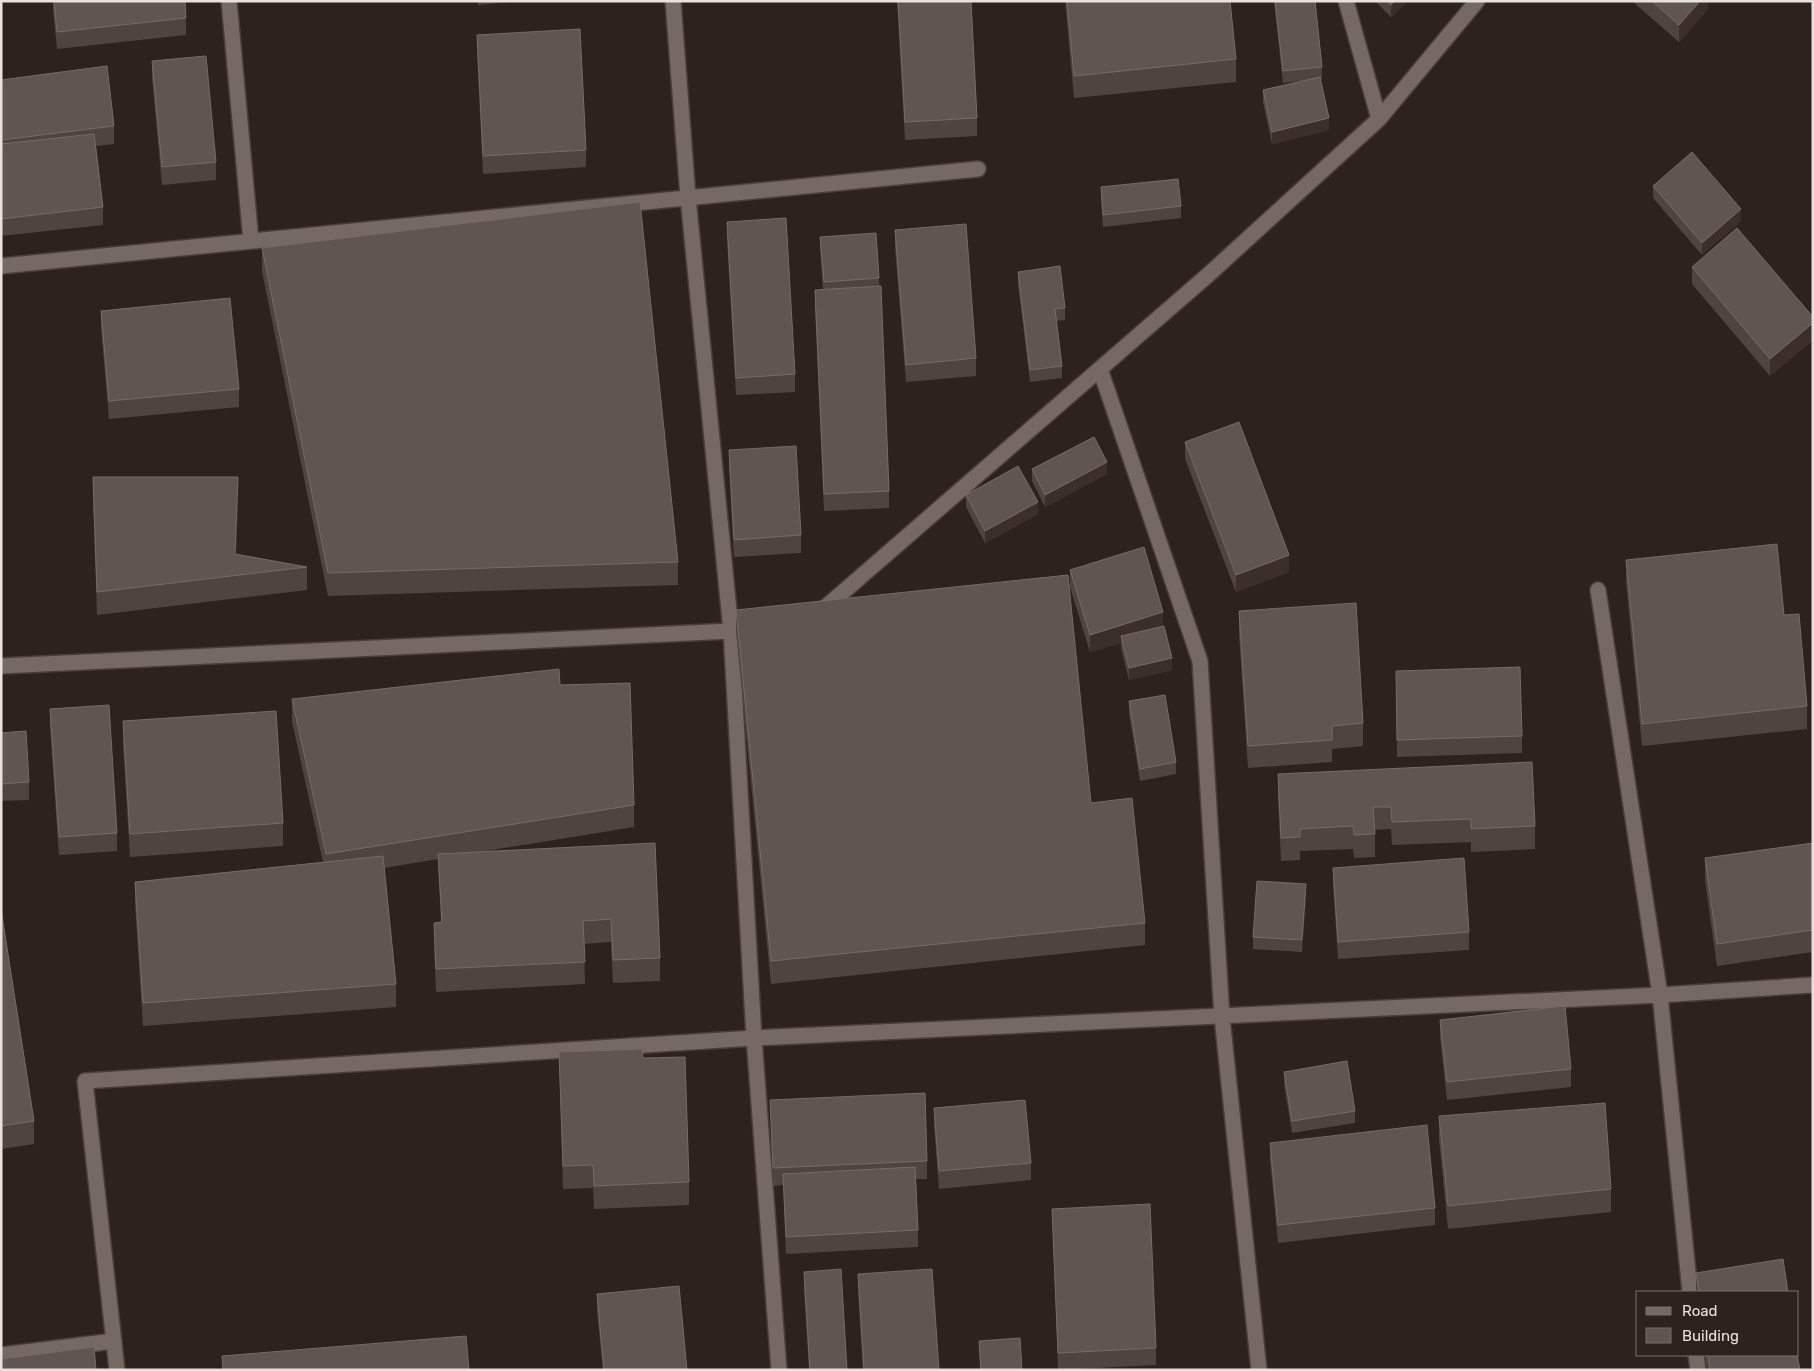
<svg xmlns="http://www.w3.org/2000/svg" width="1814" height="1371" viewBox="0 0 1814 1371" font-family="Rubik,sans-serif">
<rect width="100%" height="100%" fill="#2e221e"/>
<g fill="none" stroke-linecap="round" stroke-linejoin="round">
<defs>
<path id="street" d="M 229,1 L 251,241
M 673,1 L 688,197 L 731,631 L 754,1038 L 779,1370
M 1346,1 L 1379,119
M 1,266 L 978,169
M 1100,369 L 1200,661 L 1222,1017 L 1259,1370
M 1598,590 L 1660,995 L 1690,1292
M 820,612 L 1208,275 L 1379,119 L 1477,1
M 1,666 L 731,631 L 756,627
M 1,1355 L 114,1341
M 1696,1355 L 1698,1370
M 117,1370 L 85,1081 L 754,1038 L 1660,995 L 1813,985"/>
</defs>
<use href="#street" stroke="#493e3b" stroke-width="18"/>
<use href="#street" stroke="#766863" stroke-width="15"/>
</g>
<path fill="#504440" d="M 53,1 L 185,1 L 186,18 L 186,35 L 57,49 L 53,10 Z
M 478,1 L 521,1 L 478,5 Z
M 897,1 L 971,1 L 977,118 L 977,136 L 905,140 Z
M 1065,1 L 1230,1 L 1236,59 L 1236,82 L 1074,98 Z
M 1274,1 L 1315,1 L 1322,67 L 1322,79 L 1320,79 L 1329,130 L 1272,144 L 1263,102 L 1263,90 L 1301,81 L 1283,83 Z
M 1375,1 L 1407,1 L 1391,17 Z
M 1632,1 L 1708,1 L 1708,9 L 1679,42 Z
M 477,35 L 586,150 L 586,167 L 483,174 L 477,52 Z
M 152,61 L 216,162 L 216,180 L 162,185 L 152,78 Z
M 1,80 L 114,126 L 114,144 L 96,146 L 103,207 L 103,225 L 1,236 Z
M 1653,186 L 1741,221 L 1702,255 L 1653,198 Z
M 1101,187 L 1181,206 L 1181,218 L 1103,227 L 1101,199 Z
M 727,222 L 795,374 L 795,392 L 736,395 L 727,239 Z
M 895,230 L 976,358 L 976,376 L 906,382 L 895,248 Z
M 820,237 L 879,278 L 889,491 L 889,508 L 824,511 L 815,308 L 815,290 L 823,290 L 820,249 Z
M 262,248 L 678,562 L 678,585 L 328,596 L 262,271 Z
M 1692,267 L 1813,317 L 1813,340 L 1770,376 L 1692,284 Z
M 1018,272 L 1065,308 L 1065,320 L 1056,321 L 1062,366 L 1062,378 L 1030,382 L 1018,284 Z
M 101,311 L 239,389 L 239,407 L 109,419 L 101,328 Z
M 1185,442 L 1289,572 L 1236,592 L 1185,459 Z
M 729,450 L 801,535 L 801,553 L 734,557 L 729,468 Z
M 1032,469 L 1107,474 L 1045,507 L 1032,481 Z
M 93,477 L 238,500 L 236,554 L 307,567 L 307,590 L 97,615 L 93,499 Z
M 966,495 L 1038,514 L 985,543 L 966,507 Z
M 1626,560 L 1784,615 L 1807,706 L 1807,729 L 1642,746 L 1626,582 Z
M 1070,570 L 1163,626 L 1172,670 L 1129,680 L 1121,648 L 1121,643 L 1090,652 L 1070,587 Z
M 736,610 L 1091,803 L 1145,923 L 1145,945 L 771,984 L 736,632 Z
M 1239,611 L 1363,723 L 1363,746 L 1332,749 L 1332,762 L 1248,768 L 1239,634 Z
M 1396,671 L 1522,736 L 1522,753 L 1397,757 Z
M 560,685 L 634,805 L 634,827 L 486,851 L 655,843 L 660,958 L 660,981 L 613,983 L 611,942 L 584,944 L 585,984 L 436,992 L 434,945 L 434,923 L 441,922 L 438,859 L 384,868 L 396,984 L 396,1007 L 143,1026 L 135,904 L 135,882 L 323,862 L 292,722 L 292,699 Z
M 1129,701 L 1176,762 L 1176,774 L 1140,781 L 1129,713 Z
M 50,709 L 117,833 L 117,851 L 59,855 L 50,727 Z
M 123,721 L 283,823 L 283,846 L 130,857 L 123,744 Z
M 1,733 L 29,782 L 29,800 L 1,801 Z
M 1278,774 L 1535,826 L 1535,849 L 1471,852 L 1471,842 L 1392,845 L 1391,829 L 1375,830 L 1375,857 L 1354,858 L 1353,849 L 1300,851 L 1300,860 L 1281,861 L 1278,797 Z
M 1813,843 L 1813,952 L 1717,966 L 1705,881 L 1705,858 Z
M 1333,868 L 1469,932 L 1469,950 L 1338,959 L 1333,885 Z
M 1306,896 L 1302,952 L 1253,949 L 1253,937 Z
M 1,909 L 34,1121 L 34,1144 L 1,1149 Z
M 1440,1020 L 1571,1069 L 1571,1087 L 1447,1100 L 1440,1038 Z
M 559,1052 L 643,1058 L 689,1182 L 689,1205 L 594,1209 L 593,1188 L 563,1189 Z
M 1284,1072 L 1355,1111 L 1355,1123 L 1292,1133 L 1284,1084 Z
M 770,1100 L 927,1161 L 927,1179 L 916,1179 L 918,1230 L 918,1247 L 786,1254 L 783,1185 L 773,1186 Z
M 934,1108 L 1031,1163 L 1031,1180 L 939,1189 L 934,1125 Z
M 1439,1116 L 1611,1189 L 1611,1212 L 1448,1229 L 1439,1139 Z
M 1270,1143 L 1435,1208 L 1435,1225 L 1278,1243 L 1270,1160 Z
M 1052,1209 L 1156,1348 L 1156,1365 L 1058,1370 Z
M 804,1272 L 847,1370 L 809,1370 L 804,1289 Z
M 1696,1273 L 1788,1292 L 1696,1292 Z
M 858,1274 L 939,1370 L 863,1370 L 858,1291 Z
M 597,1294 L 687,1370 L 603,1370 L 597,1312 Z
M 979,1341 L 1022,1370 L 980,1370 Z
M 1705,1355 L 1797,1355 L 1800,1370 L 1707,1370 Z"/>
<path fill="#3c2f2b" d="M 1394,1 L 1407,1 L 1391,17 L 1391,5 Z
M 1700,1 L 1708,1 L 1708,9 L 1679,42 L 1679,25 Z
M 1329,118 L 1329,130 L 1272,144 L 1272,132 Z
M 1741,209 L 1741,221 L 1702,255 L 1702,243 Z
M 1813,323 L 1813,340 L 1770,376 L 1770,359 Z
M 1107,462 L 1107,474 L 1045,507 L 1045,495 Z
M 238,477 L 238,500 L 235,577 L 235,554 Z
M 1038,502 L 1038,514 L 985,543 L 985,531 Z
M 1289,555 L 1289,572 L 1236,592 L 1236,575 Z
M 1163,612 L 1163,629 L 1121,636 L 1121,643 L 1090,652 L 1090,635 Z
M 1172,658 L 1172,670 L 1129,680 L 1129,668 Z
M 1306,884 L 1306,896 L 1302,952 L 1302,940 Z"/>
<path fill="#615551" stroke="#766b67" d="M 54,1 L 185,1 L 186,18 L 57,32 Z
M 898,1 L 971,1 L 977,118 L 905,122 Z
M 1067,1 L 1230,1 L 1236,59 L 1074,76 Z
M 1275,1 L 1315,1 L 1322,67 L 1283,71 Z
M 1387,1 L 1394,1 L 1391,5 Z
M 1652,1 L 1700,1 L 1679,25 Z
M 580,29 L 586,150 L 483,156 L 477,35 Z
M 206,56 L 216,162 L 162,167 L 152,61 Z
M 107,66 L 114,126 L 1,140 L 1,80 Z
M 1320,77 L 1329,118 L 1272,132 L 1263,90 Z
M 94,134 L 103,207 L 1,219 L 1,144 Z
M 1692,152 L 1741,209 L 1702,243 L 1653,186 Z
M 1178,179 L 1181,206 L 1103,215 L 1101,187 Z
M 640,202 L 678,562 L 328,573 L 262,248 Z
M 786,218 L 795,374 L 736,378 L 727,222 Z
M 966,224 L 976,358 L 906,365 L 895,230 Z
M 1737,228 L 1813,317 L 1813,323 L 1770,359 L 1692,267 Z
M 876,233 L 879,278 L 824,282 L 820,237 Z
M 1060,266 L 1065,308 L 1055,309 L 1062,366 L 1030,370 L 1018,272 Z
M 881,286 L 889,491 L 824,494 L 815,290 Z
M 230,298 L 239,389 L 109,401 L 101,311 Z
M 1239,422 L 1289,555 L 1236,575 L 1185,442 Z
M 1094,437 L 1107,462 L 1045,495 L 1032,469 Z
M 796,446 L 801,535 L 734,540 L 729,450 Z
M 1018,466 L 1038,502 L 985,531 L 966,495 Z
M 93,477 L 238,477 L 235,554 L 307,567 L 97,592 Z
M 1777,544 L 1784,615 L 1799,614 L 1807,706 L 1642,724 L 1626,560 Z
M 1144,547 L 1163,612 L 1090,635 L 1070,570 Z
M 1068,575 L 1091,803 L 1132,798 L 1145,923 L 771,961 L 736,610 Z
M 1356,603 L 1363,723 L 1332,726 L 1332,740 L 1248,746 L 1239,611 Z
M 1164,626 L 1172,658 L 1129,668 L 1121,636 Z
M 1520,667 L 1522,736 L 1397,740 L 1396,671 Z
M 559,669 L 560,685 L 630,683 L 634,805 L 326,854 L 292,699 Z
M 1165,695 L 1176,762 L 1140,769 L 1129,701 Z
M 109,705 L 117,833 L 59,837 L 50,709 Z
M 276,711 L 283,823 L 130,834 L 123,721 Z
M 26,731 L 29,782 L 1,784 L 1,733 Z
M 1532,762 L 1535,826 L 1471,829 L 1471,819 L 1392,822 L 1391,807 L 1373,807 L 1375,834 L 1354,835 L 1353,826 L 1300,829 L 1300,837 L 1281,838 L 1278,774 Z
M 655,843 L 660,958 L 613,960 L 611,919 L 583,921 L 585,962 L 436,969 L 434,923 L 442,922 L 438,854 Z
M 1813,843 L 1813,930 L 1717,944 L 1705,858 Z
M 383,856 L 396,984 L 143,1003 L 135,882 Z
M 1464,858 L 1469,932 L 1338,942 L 1333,868 Z
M 1257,881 L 1306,884 L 1302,940 L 1253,937 Z
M 1,909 L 34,1121 L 1,1126 Z
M 1565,1006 L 1571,1069 L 1447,1082 L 1440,1020 Z
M 642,1049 L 643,1058 L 685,1057 L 689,1182 L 594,1186 L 593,1165 L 563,1166 L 559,1052 Z
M 1347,1061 L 1355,1111 L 1292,1121 L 1284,1072 Z
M 925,1093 L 927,1161 L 773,1168 L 770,1100 Z
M 1025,1100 L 1031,1163 L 939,1171 L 934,1108 Z
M 1605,1103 L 1611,1189 L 1448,1206 L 1439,1116 Z
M 1427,1125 L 1435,1208 L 1278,1225 L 1270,1143 Z
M 915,1167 L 918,1230 L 786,1237 L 783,1174 Z
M 1150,1204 L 1156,1348 L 1058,1353 L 1052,1209 Z
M 1783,1259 L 1788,1292 L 1699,1292 L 1696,1273 Z
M 841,1269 L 847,1370 L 810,1370 L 804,1272 Z
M 932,1269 L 939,1370 L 864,1370 L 858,1274 Z
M 679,1286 L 687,1370 L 604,1370 L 597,1294 Z
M 466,1336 L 469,1370 L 223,1370 L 222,1356 Z
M 1020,1338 L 1022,1370 L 981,1370 L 979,1341 Z
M 94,1347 L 96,1370 L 1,1370 L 1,1359 Z
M 1708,1355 L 1797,1355 L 1800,1370 L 1710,1370 Z"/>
<rect width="1814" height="1371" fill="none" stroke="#e9e1de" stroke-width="5"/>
<rect x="1636" y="1291" width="162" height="65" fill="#2e221e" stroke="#796e6b"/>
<rect x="1646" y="1307" width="25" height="8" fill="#766863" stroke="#796e6b"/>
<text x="1682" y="1316" font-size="15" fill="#e9e1de">Road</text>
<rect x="1646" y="1328" width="25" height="15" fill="#615551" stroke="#796e6b"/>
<text x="1682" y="1341" font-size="15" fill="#e9e1de">Building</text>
</svg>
